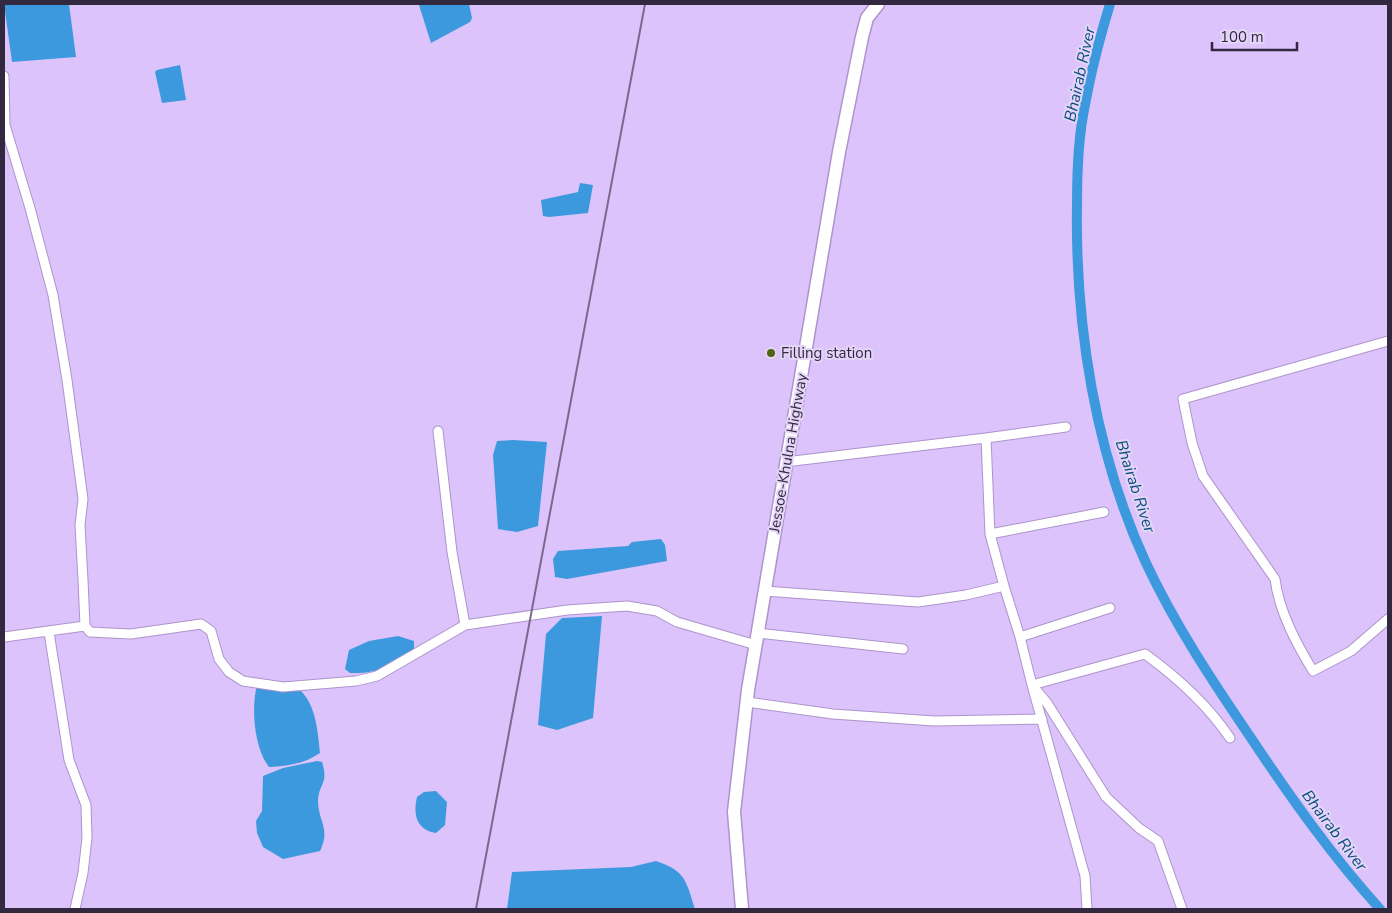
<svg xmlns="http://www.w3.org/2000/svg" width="1392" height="913" viewBox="0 0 1392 913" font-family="'Nunito Sans',sans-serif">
<rect width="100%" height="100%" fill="#dcc3fc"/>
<path fill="#3d99de" d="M 4,4 L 69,4 L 76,57 L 12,62 Z
M 469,4 L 472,18 L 470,22 L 431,43 L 419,5 Z
M 180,65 L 186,100 L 162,103 L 155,72 L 157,70 Z
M 580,183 L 593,185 L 588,213 L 549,217 L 543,216 L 541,200 L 578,192 Z
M 513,440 L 547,442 L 538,526 L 517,532 L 498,529 L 493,455 L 497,441 Z
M 661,539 L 665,545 L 667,561 L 567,579 L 555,577 L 553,559 L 558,551 L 628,546 L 632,542 Z
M 602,616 L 593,718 L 557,730 L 538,725 L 546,634 L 562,618 Z
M 398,636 L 414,641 L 414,650 C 392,666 378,674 350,673 L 345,669 L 349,650 L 369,641 Z
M 257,685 L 300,690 C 316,705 318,732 320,753 C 304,764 288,766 269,767 C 254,748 251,708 257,685 Z
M 317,761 L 322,762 C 329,784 319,783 318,800 C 318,822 331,828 320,851 L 283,859 L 263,847 L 257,833 L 256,821 L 262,811 L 263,776 L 283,768 Z
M 436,791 L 447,802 L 445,825 L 436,833 C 416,830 413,814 417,797 L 424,792 Z
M 656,861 C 686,871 686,881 695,909 L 507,909 L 512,872 L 631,867 Z"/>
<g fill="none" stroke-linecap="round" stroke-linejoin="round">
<path stroke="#3d99de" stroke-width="10" d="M 1110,4 C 1100,37 1091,71 1085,105 C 1078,137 1077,172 1077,204 C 1075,325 1095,453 1146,563 C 1175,625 1213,682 1251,738 C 1291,798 1332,856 1380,909"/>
<defs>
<path id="minor" d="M 4,76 L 5,125 L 30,208 L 53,295 L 67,380 L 83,499 L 80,525 L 83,580 L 85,626 L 90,632 L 131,634 L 201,624 L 211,631 L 219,659 L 229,672 L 243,681 L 283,687 L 356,681 L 377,676 L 465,625 L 567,610 L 627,606 L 657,611 L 677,622 L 756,645
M 1388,341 L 1183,399 L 1192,443 L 1203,476 L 1275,579 C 1279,611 1296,643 1313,671 L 1351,651 L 1388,619
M 438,431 L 452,552 L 465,625
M 986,438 L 1066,427
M 785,462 L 986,438 L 990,534
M 1004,586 L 1020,637 L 1110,608
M 764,591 L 918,602 L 966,595 L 1004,586 L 990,534 L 1104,512
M 49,632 L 69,760 L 86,805 L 87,838 L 83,873 L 75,909
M 758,633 L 903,649
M 4,637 L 85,626
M 1020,637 L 1032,685 L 1145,654 C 1178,678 1207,704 1230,738
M 747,702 L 833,714 L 934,721 L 1042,719
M 1087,909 L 1085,876 L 1032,685 L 1047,703 L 1106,797 L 1139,828 L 1158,841 L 1182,909"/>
<path id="highway" d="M 742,909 L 734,812 L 748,690 L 839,152 L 862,37 L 867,18 L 878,4"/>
</defs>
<use href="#minor" stroke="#ad94cb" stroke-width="11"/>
<use href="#highway" stroke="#ad94cb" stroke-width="15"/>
<use href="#minor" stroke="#fff" stroke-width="9"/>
<use href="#highway" stroke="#fff" stroke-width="12"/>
<path stroke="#7a698e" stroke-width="2" d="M 476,909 L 645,4"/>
</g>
<circle fill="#4d6513" stroke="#e4d5f8" stroke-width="2" cx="771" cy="353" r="5"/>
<g text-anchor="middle" stroke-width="4" stroke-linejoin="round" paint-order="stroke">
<g font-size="15" fill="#32283f" stroke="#e4d5f8" text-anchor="start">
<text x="781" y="358">Filling station</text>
</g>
<g font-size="15" fill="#32283f" stroke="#e4d5f8">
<text transform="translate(788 453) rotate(-80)" y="5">Jessoe-Khulna Highway</text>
</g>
<g font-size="16" font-style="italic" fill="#084e7c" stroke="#e4d5f8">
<text transform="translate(1079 74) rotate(-78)" y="6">Bhairab River</text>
<text transform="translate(1136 486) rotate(72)" y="6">Bhairab River</text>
<text transform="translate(1335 830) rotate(53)" y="6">Bhairab River</text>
</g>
</g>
<rect width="1392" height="913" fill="none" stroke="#32283f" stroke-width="10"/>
<path d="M1212 42v8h85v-8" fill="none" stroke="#32283f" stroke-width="2.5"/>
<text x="1220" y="42" font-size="15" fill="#32283f" stroke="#e4d5f8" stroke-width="4" paint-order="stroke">100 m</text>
</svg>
